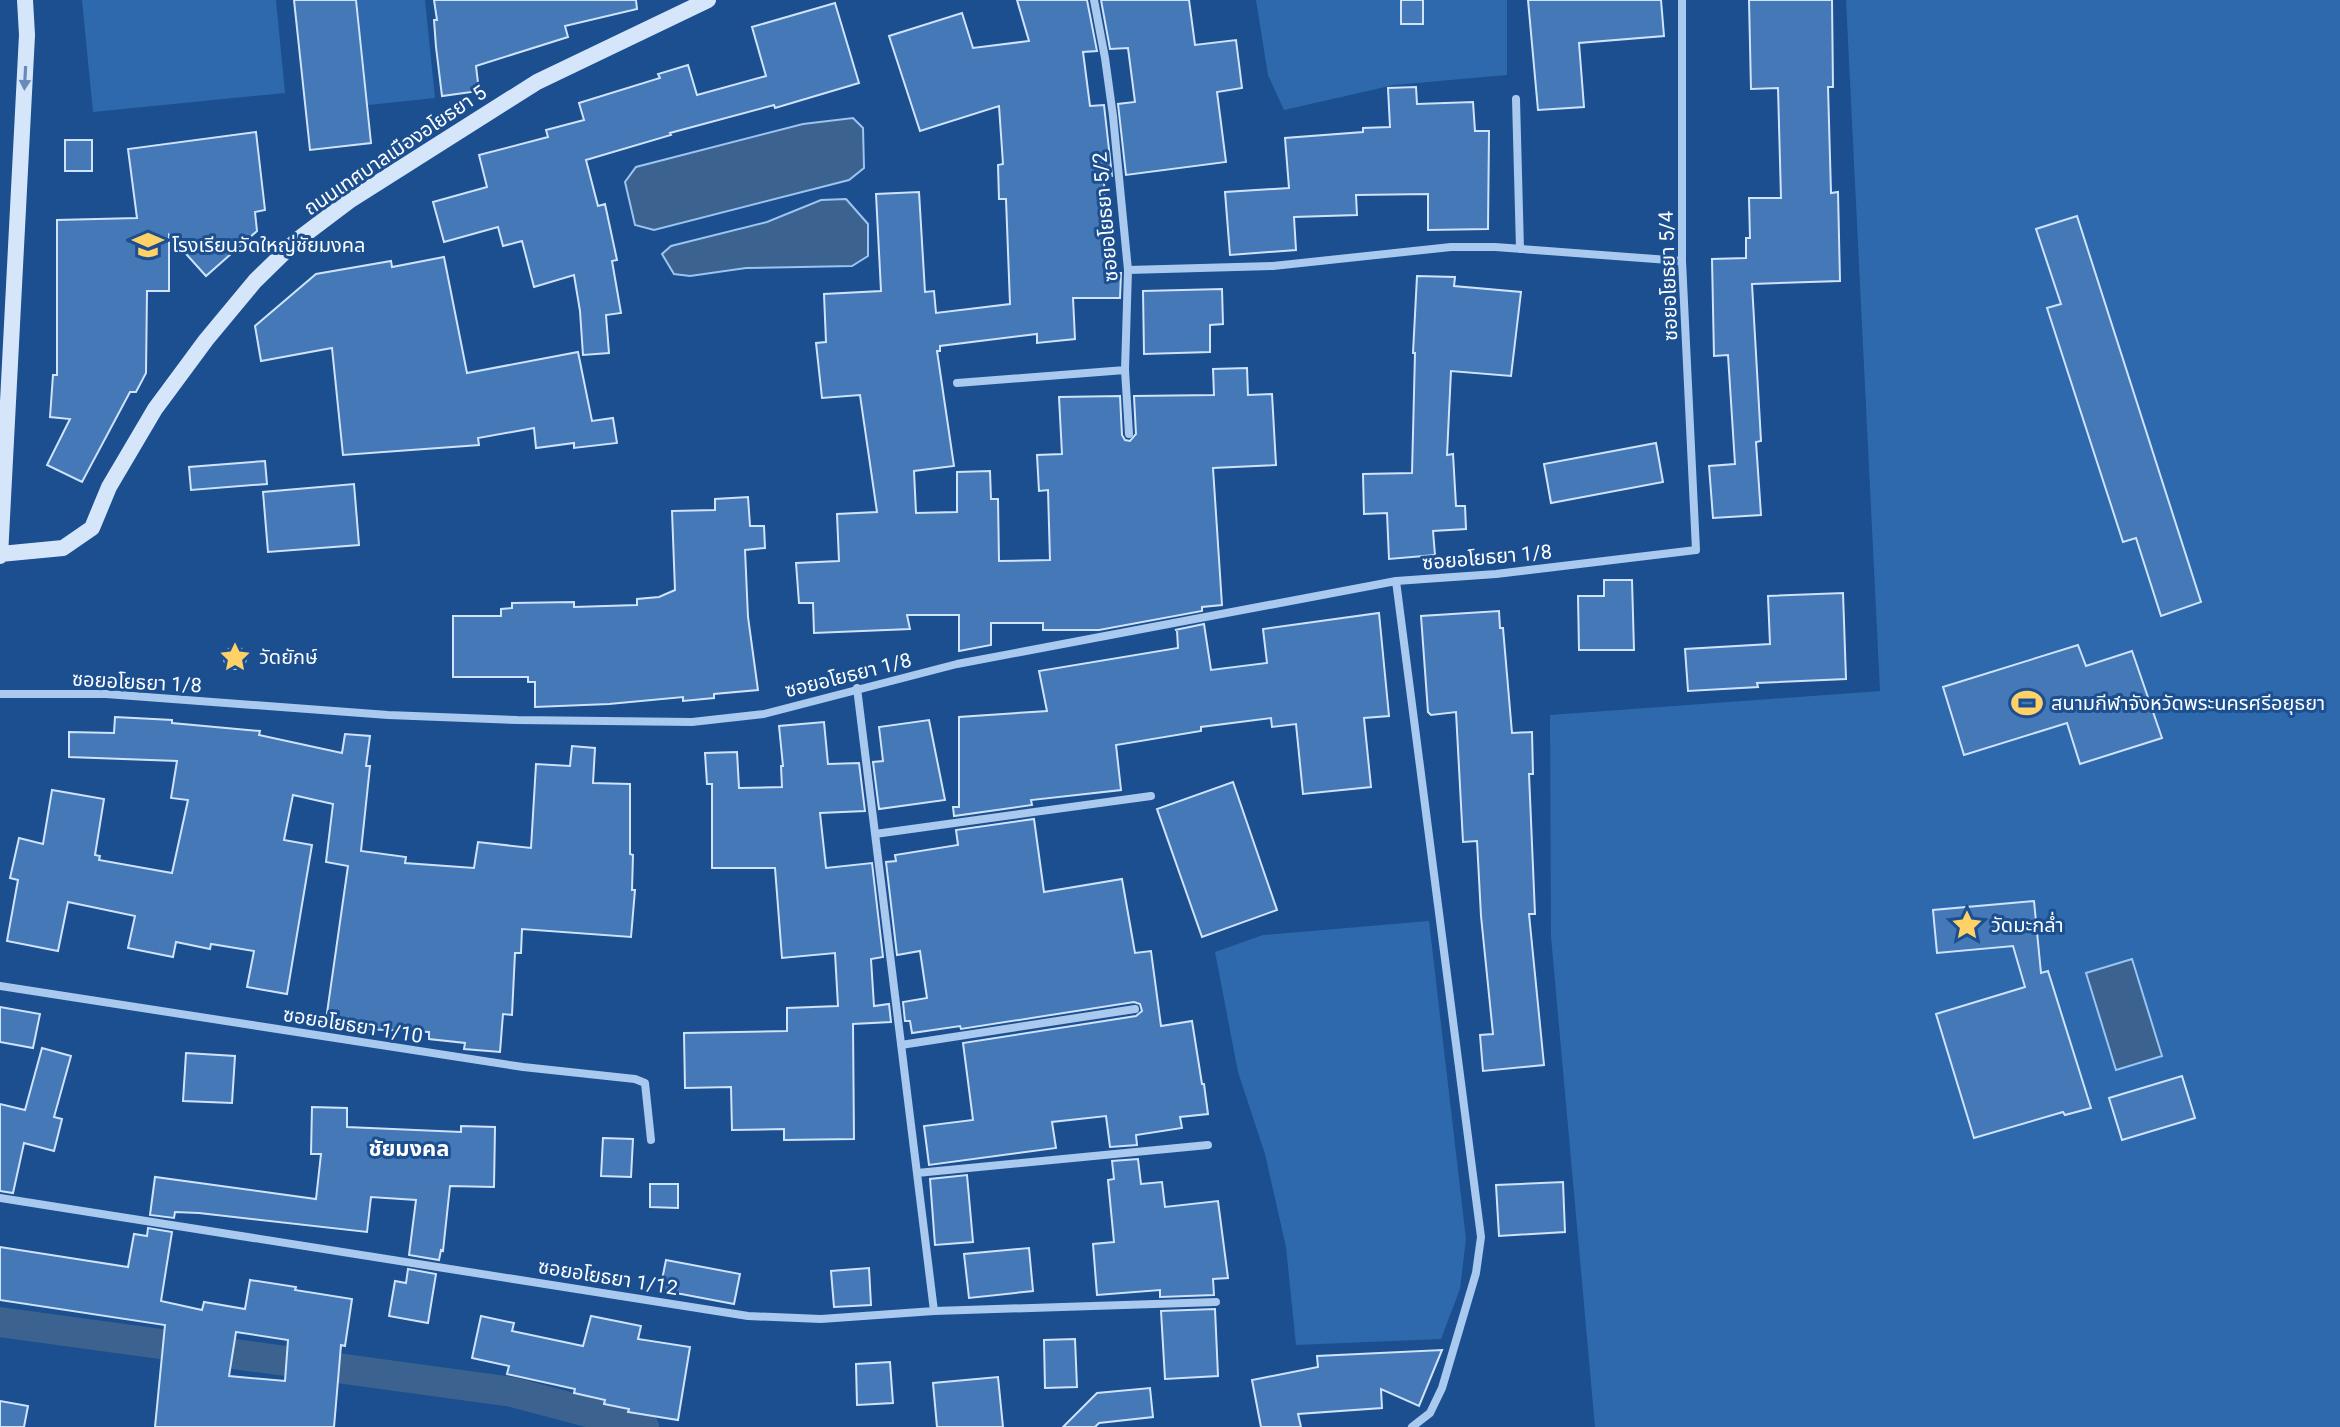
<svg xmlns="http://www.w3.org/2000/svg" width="2340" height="1427" viewBox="0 0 2340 1427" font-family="Roboto,'Noto Sans Thai',sans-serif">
<rect width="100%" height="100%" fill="#1b4f8f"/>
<path fill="#2e69ad" d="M 82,0 L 276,0 L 285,93 L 93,112 Z
M 357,0 L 425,0 L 435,98 L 368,105 Z
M 1256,0 L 1507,0 L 1507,75 L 1394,85 L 1284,110 L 1268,75 Z
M 1846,0 L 2340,0 L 2340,1427 L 1595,1427 L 1551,937 L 1550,715 L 1880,691 Z
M 1429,921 L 1466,1239 L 1460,1289 L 1441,1339 L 1296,1345 L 1286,1247 L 1265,1154 L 1238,1072 L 1215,952 L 1263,935 Z"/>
<path fill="#3c6290" stroke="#9cc4f0" stroke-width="2" d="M 853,118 L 863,128 L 864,168 L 849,180 L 654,230 L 635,225 L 625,182 L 636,167 L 803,124 Z
M 846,199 L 868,224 L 868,256 L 852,266 L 746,268 L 690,276 L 674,274 L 662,254 L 671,246 L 767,222 L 821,200 Z
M 2132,959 L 2162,1056 L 2116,1070 L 2086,973 Z"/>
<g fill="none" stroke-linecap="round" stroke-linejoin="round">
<path stroke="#3c6290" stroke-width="30" d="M 0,1322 L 512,1392 L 644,1427"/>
</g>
<path fill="#4478b7" stroke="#cfe3fa" stroke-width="2" fill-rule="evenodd" d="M 294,0 L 356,0 L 371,143 L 310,150 Z
M 434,0 L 636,0 L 637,9 L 565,26 L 568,37 L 476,66 L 479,91 L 442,96 L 436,47 L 434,20 L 437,20 Z
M 1017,0 L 1087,0 L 1097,51 L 1083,52 L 1090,106 L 1104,105 L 1112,176 L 1104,177 L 1105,241 L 1108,241 L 1109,273 L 1121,273 L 1120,298 L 1073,298 L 1075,339 L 1037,343 L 1037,334 L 940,346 L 940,351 L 937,351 L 954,466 L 914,471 L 916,513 L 957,512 L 957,472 L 990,471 L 991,499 L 998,499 L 999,561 L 1050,560 L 1048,490 L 1039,491 L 1037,455 L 1062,454 L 1059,397 L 1120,396 L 1122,435 L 1125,440 L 1130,441 L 1136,434 L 1134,396 L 1214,395 L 1213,369 L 1247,368 L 1248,395 L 1272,394 L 1276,465 L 1213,468 L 1222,605 L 1202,607 L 1202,611 L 1099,630 L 1043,630 L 1043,623 L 991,623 L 991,645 L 959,651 L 959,615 L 907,615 L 910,629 L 814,633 L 813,603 L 799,603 L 796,563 L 839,561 L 837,514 L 877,512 L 860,395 L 822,398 L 816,343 L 826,342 L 824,294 L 881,291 L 876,194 L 919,192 L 925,292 L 934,291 L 936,313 L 1010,304 L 1006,199 L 999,199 L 998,165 L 1003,164 L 999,106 L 920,131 L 889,36 L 962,13 L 973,48 L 1029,41 Z
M 1101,0 L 1189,0 L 1195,45 L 1236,40 L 1242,88 L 1217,92 L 1226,162 L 1126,175 L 1118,104 L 1135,102 L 1128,48 L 1110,49 Z
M 1401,0 L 1423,0 L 1423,24 L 1401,24 Z
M 1528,0 L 1661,0 L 1664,36 L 1579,43 L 1584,107 L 1538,110 Z
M 1749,0 L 1832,0 L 1833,87 L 1828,87 L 1831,193 L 1838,192 L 1840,281 L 1752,284 L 1761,441 L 1756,442 L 1761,515 L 1713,518 L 1709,466 L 1735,464 L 1728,355 L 1714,356 L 1712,259 L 1746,258 L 1746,238 L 1750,238 L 1749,198 L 1781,198 L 1778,88 L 1751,89 Z
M 835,3 L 859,83 L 775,108 L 774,105 L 670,133 L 671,135 L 586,160 L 598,206 L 605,204 L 617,260 L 612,261 L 621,313 L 606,315 L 609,353 L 583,355 L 580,311 L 574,275 L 534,287 L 522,241 L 503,246 L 498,227 L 444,242 L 433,202 L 487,187 L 479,155 L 548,137 L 546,130 L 584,120 L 579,103 L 660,78 L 658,74 L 688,65 L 697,95 L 766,76 L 752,27 Z
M 1416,87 L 1417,104 L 1473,102 L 1475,131 L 1489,131 L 1488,229 L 1428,230 L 1428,194 L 1356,195 L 1357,215 L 1294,217 L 1296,250 L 1230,255 L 1225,192 L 1289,188 L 1285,138 L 1363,132 L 1363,128 L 1390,127 L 1388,88 Z
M 256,132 L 265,210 L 255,212 L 257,231 L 206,276 L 169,235 L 169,291 L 147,291 L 146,373 L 136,392 L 130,392 L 82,482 L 47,465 L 70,419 L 50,417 L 53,375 L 57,375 L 57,220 L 137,218 L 128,149 Z
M 65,140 L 92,140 L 92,171 L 65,171 Z
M 2077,216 L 2201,602 L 2161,616 L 2136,538 L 2123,542 L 2047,308 L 2061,304 L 2036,229 Z
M 444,257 L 467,373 L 578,352 L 592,421 L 613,418 L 617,443 L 574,448 L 574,443 L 536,448 L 534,428 L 478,438 L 479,445 L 343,455 L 332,348 L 261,361 L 255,326 L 316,274 L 391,261 L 392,267 Z
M 1417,276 L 1455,277 L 1454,286 L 1521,292 L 1511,376 L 1451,371 L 1447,455 L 1453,454 L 1456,506 L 1465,506 L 1466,529 L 1433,531 L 1435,555 L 1389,559 L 1387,513 L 1364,514 L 1363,474 L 1412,473 L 1415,353 L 1413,353 Z
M 1222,289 L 1223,324 L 1210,325 L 1210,352 L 1144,354 L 1143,291 Z
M 1656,443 L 1663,482 L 1551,503 L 1544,464 Z
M 265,461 L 267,484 L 191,490 L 189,467 Z
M 354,484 L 359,545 L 268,552 L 263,492 Z
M 748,497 L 750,526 L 764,526 L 765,548 L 745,550 L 748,617 L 758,690 L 714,694 L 714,698 L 683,701 L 683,697 L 609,704 L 535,707 L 535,682 L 528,682 L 528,677 L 453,677 L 453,616 L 501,616 L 501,609 L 512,608 L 512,603 L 574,602 L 574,607 L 637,605 L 637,599 L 659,597 L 675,590 L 672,511 L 715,510 L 715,499 Z
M 1604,580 L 1632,580 L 1634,650 L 1579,650 L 1578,596 L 1604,596 Z
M 1843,593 L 1846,679 L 1757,683 L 1758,687 L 1688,691 L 1685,649 L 1770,644 L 1768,596 Z
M 1499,611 L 1500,628 L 1503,628 L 1512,733 L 1532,732 L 1533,774 L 1529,774 L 1535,914 L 1529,914 L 1544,1065 L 1483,1071 L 1480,1035 L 1493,1034 L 1481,916 L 1477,841 L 1463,842 L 1456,712 L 1431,715 L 1428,712 L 1421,616 Z
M 1379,613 L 1389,716 L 1364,718 L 1371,787 L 1303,794 L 1296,724 L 1272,727 L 1271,718 L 1201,727 L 1201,731 L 1116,745 L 1121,790 L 1031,800 L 1032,805 L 954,816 L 953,807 L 959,807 L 959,717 L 1047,711 L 1039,671 L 1178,648 L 1177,630 L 1175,630 L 1204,624 L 1211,670 L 1267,663 L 1263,629 Z
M 2078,645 L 2086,666 L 2132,651 L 2162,738 L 2080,764 L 2067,723 L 1964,755 L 1943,687 Z
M224 658a11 11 0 1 1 22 0a11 11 0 1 1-22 0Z
M 115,717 L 172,720 L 172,723 L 260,731 L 259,735 L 342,753 L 345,734 L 370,736 L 366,766 L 370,766 L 361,851 L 406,857 L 405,863 L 474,868 L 478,842 L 531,848 L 536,764 L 570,766 L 572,746 L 595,748 L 593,783 L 630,784 L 630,854 L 633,855 L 632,890 L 635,890 L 631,937 L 522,929 L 521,953 L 515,953 L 512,1015 L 503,1014 L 500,1052 L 464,1049 L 465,1043 L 429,1039 L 429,1032 L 365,1029 L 364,1033 L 325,1027 L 348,866 L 326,862 L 333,804 L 293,795 L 284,840 L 312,845 L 287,994 L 247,987 L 254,951 L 211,944 L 210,949 L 176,942 L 173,957 L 128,948 L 135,916 L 68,902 L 58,951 L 7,941 L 18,880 L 10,878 L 19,838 L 43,844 L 52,790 L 104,799 L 95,855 L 100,856 L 99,860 L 172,873 L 188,800 L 171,798 L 177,761 L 69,757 L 69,732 L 114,733 Z
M 929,720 L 945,800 L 879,809 L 873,762 L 883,761 L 879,727 Z
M 824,722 L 828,764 L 859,763 L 865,811 L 820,813 L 826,868 L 872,863 L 883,957 L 871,959 L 874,1006 L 889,1004 L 891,1022 L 853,1024 L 854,1139 L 784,1140 L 784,1129 L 732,1130 L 731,1087 L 685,1088 L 684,1033 L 787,1031 L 787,1008 L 838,1006 L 835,953 L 782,958 L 775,868 L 712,868 L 712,784 L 707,784 L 705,753 L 737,752 L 739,788 L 782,787 L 781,766 L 783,766 L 779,726 Z
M 1233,782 L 1277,910 L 1202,937 L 1157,809 Z
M 1034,819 L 1044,892 L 1122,879 L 1135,953 L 1151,951 L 1161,1026 L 1192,1021 L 1202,1084 L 1204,1084 L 1208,1114 L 1180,1117 L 1182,1128 L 1136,1135 L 1137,1145 L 1110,1147 L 1106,1116 L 1052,1122 L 1056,1148 L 929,1165 L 924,1126 L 973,1120 L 963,1043 L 1136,1016 L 1142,1011 L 1140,1004 L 1134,1002 L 961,1029 L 960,1026 L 912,1033 L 910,1021 L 905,1021 L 903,1002 L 927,998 L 920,951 L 897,955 L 886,862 L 896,861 L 895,855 L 958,845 L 956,830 Z
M 2034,901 L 2041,973 L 2048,971 L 2091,1108 L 2065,1115 L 2063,1112 L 1974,1138 L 1936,1014 L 2025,987 L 2013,946 L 1937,953 L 1933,910 Z
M 0,1007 L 40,1014 L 33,1048 L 0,1042 Z
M 42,1048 L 71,1056 L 54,1117 L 62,1119 L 54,1151 L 24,1143 L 13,1193 L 0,1191 L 0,1104 L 25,1110 Z
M 186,1053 L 235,1056 L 232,1103 L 183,1101 Z
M 2182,1076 L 2195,1118 L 2122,1140 L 2109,1098 Z
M 312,1107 L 347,1108 L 347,1127 L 461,1132 L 461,1126 L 495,1127 L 494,1187 L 450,1186 L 443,1251 L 441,1250 L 439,1260 L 409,1255 L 416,1200 L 371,1197 L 367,1232 L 199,1213 L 175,1212 L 174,1218 L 150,1215 L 155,1177 L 316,1199 L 321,1154 L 311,1154 Z
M 603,1138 L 633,1139 L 631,1177 L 601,1176 Z
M 1138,1159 L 1141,1184 L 1162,1182 L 1165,1207 L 1218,1201 L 1228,1278 L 1213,1279 L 1214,1295 L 1160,1297 L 1160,1290 L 1097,1295 L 1093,1244 L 1114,1242 L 1108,1180 L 1114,1179 L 1112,1161 Z
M 967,1175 L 973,1242 L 935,1245 L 930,1179 Z
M 1563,1182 L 1565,1232 L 1499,1236 L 1496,1185 Z
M 650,1184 L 678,1184 L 678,1208 L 650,1207 Z
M 148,1228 L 172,1232 L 161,1301 L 202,1310 L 204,1302 L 245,1309 L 250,1280 L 296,1287 L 295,1290 L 352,1299 L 345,1346 L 341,1345 L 334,1427 L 155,1427 L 165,1325 L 0,1300 L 0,1247 L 128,1267 L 134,1234 L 147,1236 ZM 236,1332 L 288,1340 L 285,1381 L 229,1376 Z
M 1029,1248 L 1033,1291 L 969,1298 L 964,1254 Z
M 666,1260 L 740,1274 L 734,1304 L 660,1290 Z
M 869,1268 L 871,1305 L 834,1307 L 831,1271 Z
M 408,1269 L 436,1274 L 428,1323 L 389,1316 L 395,1281 L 406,1283 Z
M 1215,1309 L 1218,1376 L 1165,1379 L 1161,1311 Z
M 481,1316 L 514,1323 L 512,1331 L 583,1346 L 591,1316 L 641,1326 L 638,1339 L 690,1347 L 678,1420 L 628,1412 L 629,1409 L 604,1404 L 605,1400 L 574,1393 L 575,1389 L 507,1374 L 509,1366 L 472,1358 Z
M 1075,1339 L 1077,1387 L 1045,1388 L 1044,1340 Z
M 1442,1350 L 1419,1406 L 1381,1389 L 1382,1408 L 1298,1414 L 1301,1427 L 1261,1427 L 1252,1380 L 1318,1367 L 1317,1356 Z
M 890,1362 L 893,1403 L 857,1405 L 856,1364 Z
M 998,1377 L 1003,1427 L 937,1427 L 933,1383 Z
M 1150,1388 L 1153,1417 L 1099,1423 L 1095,1427 L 1063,1427 L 1097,1393 Z
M 0,1401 L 28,1406 L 24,1427 L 0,1427 Z"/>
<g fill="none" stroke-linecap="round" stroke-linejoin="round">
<path stroke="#a9c9ee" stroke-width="8" d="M 1094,0 L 1105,58 L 1113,116 L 1128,270 L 1125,370 L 1129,434
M 1516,99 L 1520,249
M 1128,270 L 1273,266 L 1451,247 L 1495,247 L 1682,261
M 957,383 L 1125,370
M 1396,581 L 1481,1237 L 1476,1273 L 1442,1388 L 1430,1413 L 1412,1427
M 857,688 L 934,1311
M 0,694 L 106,694 L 388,715 L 517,720 L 692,722 L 764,714 L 957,664 L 1396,581 L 1496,574 L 1696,550 L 1682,261 L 1682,0
M 875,834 L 1151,796
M 0,986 L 523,1067 L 635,1079 L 645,1083 L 651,1140
M 901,1045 L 1135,1009
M 917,1173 L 1208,1145
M 0,1198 L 748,1316 L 821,1319 L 934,1311 L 1216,1302"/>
<path stroke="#d6e6fa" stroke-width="16" d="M 0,554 L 63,548 L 92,528 L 109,487 L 155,409 L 206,340 L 255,281 L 296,241 L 349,201 L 537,82 L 708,0
M 0,556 L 27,35 L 25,0"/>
</g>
<defs><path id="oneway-solid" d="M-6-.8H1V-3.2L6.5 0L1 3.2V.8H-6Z" transform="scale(2)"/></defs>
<use fill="#668bba" href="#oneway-solid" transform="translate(25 78) rotate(93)"/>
<defs>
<symbol id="school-bare" viewBox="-9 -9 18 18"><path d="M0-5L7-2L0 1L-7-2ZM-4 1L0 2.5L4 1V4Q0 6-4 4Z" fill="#ffd166" stroke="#1b4f8f" stroke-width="2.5" paint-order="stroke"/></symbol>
<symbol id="sight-bare" viewBox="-9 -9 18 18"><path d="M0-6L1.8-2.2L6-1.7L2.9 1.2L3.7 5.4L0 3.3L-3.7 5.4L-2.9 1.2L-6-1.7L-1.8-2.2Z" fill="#ffd166" stroke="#1b4f8f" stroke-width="2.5" paint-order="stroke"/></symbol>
<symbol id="stadium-bare" viewBox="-9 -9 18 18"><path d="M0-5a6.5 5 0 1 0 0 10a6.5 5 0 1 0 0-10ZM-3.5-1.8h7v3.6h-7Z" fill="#ffd166" stroke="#1b4f8f" stroke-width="2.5" paint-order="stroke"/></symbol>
</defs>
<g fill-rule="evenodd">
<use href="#school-bare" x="126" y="223" width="44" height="44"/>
<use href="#sight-bare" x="213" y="635" width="44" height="44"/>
<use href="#stadium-bare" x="2005" y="681" width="44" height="44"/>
<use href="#sight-bare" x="1945" y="903" width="44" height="44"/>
</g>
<g text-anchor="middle" stroke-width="6" stroke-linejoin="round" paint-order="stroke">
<g font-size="20" fill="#fff" stroke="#1b4f8f">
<text transform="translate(395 150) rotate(-34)" y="7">ถนนเทศบาลเมืองอโยธยา 5</text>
<text transform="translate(1105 217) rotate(-95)" y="7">ซอยอโยธยา 5/2</text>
<text transform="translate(1668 276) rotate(-92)" y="7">ซอยอโยธยา 5/4</text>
<text transform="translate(1487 557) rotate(-5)" y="7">ซอยอโยธยา 1/8</text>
<text transform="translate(848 675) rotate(-14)" y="7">ซอยอโยธยา 1/8</text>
<text transform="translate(137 682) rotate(3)" y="7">ซอยอโยธยา 1/8</text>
<text transform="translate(353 1025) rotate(9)" y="7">ซอยอโยธยา 1/10</text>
<text transform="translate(608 1277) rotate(9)" y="7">ซอยอโยธยา 1/12</text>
</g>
<g font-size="20" fill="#fff" stroke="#1b4f8f" text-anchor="start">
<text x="172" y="252">โรงเรียนวัดใหญ่ชัยมงคล</text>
<text x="259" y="664">วัดยักษ์</text>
<text x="2051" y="710">สนามกีฬาจังหวัดพระนครศรีอยุธยา</text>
<text x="1991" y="932">วัดมะกล่ำ</text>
</g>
<g font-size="22" font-weight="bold" fill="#fff" stroke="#1b4f8f">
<text x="409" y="1156">ชัยมงคล</text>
</g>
</g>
</svg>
